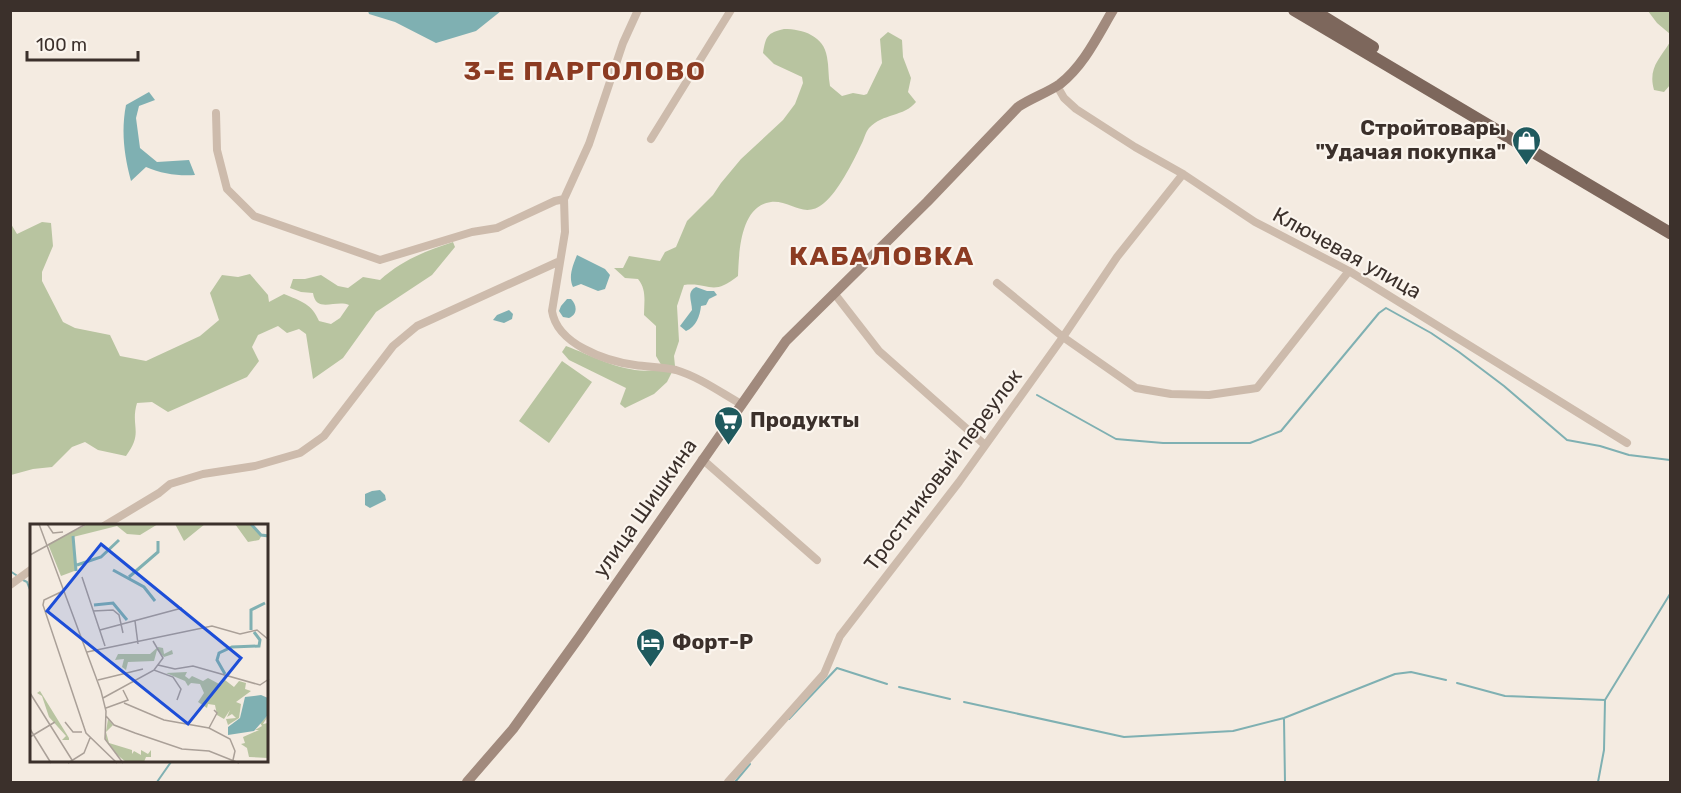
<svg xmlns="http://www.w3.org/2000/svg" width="1681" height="793" viewBox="0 0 1681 793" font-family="Rubik,sans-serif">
<rect width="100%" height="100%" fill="#f4ebe1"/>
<path fill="#b8c4a0" d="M 1648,11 L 1670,11 L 1670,34 L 1657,23 Z
M 784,29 C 803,29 824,36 827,57 C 829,67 828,76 830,86 L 842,96 L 853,93 L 864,95 L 867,94 L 882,63 L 880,39 L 888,32 L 902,40 L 903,57 L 911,78 L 908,92 L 916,102 C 904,117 883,113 869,128 C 865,133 864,140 861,145 C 853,162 838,192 824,203 C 804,220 791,200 771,202 C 740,206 739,253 738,276 C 712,297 710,282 684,285 L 677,306 L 679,341 L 674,356 L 675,366 L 667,382 L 654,394 L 625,408 L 620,404 L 626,388 L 569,360 L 562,352 L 566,346 C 596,357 631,378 663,368 L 656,356 L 656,326 L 644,315 C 644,302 647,290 638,279 L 625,278 L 614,268 L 623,268 L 629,256 L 660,261 L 665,252 L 676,247 L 687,221 L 713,195 L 721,183 L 741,159 L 783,120 L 795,104 L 803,83 L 802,77 L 774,64 L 763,53 C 766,36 767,33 784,29 Z
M 1670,42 L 1670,85 L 1664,92 L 1654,90 C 1648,68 1659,60 1670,42 Z
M 42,222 L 51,223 L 53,246 L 42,272 L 42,281 L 63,322 L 75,328 L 110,335 L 120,356 L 146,361 L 200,336 L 219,320 L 210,293 L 222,275 L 238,277 L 250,274 L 268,295 L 269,302 L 284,294 C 301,301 312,304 319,321 L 331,324 L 340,318 L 349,305 C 336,299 316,314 313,293 L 301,292 L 290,288 L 293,279 L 305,279 L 321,275 L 338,286 L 348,288 L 363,277 L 380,280 C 402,260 426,251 453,242 L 455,247 L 432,275 L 376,312 L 343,358 L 313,379 L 306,334 L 299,329 L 287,333 L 278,326 L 258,335 L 252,347 L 259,361 L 247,377 L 168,412 L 152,402 L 137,403 C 130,427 144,432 126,456 L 98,450 L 85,442 L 72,447 L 52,467 L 33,469 L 11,475 L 11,224 L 17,234 Z
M 562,361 L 592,382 L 549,443 L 519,421 Z"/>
<path fill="#7fb0b2" d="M 368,11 L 368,10 L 501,11 L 476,31 L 436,43 L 395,22 L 369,14 Z
M 149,92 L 155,100 L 139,106 L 136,118 L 140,148 L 157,162 L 189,160 L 195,175 C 178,176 162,174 146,167 L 131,181 C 124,155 121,131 126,105 Z
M 577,255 L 605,269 L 610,275 L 605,289 L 598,291 L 581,284 L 573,287 C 568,277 573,265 577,255 Z
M 696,287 L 707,291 L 714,291 L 717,295 L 709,299 L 706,305 L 701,306 C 700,316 696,327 686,331 L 680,326 L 692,310 C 692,301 686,292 696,287 Z
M 567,299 L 571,299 C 577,305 578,314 569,318 L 563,317 L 559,311 L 561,306 Z
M 509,310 L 513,314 L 512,319 L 504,323 L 493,320 L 497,315 Z
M 380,490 L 385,495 L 386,500 L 370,508 L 365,505 L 365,494 L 372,491 Z"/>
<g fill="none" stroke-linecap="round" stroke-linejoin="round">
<path stroke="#7fb0b2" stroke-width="2" d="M 1037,395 L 1116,439 L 1163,443 L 1250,443 L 1281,431 L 1379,313 L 1386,308 L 1431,333 L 1459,352 L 1504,386 L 1567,440 L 1600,446 L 1629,455 L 1670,460
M 10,571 L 16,575
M 23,580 L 27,582 L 32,595
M 1457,683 L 1505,696 L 1605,700
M 899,687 L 950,699
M 964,702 L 1124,737 L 1233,731 L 1284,718 L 1395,674 L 1411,672 L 1446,680
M 789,719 L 837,668 L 887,684
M 1284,719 L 1285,782
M 157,782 L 171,762
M 735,782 L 750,764
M 1598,782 L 1604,750 L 1605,700 L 1670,594"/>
<path stroke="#cdbbac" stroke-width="8" d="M 1057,86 L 1064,98 L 1076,109 L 1135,147 L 1183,174 L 1255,222 L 1349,271 L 1627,443
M 216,113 L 217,150 L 227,189 L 254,216 L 380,260 L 472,232 L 497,228 L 555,201 L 564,199 L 589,144 L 623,43 L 638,10
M 651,139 L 731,10
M 564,199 L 565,232 L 552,311 C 557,344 605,361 635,365 C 648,367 662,367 676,370 C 699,377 720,392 741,404
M 997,283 L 1063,337 L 1136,388 L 1171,394 L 1209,395 L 1257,388 L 1349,271
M 834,293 L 879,351 L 985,445
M 702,459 L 817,560
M 104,526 L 159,493 L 170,484 L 203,474 L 255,466 L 300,453 L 324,436 L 393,346 L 417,326 L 560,261
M 10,585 L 32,569
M 728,782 L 824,674 L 840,636 L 959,482 L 1063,337 L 1117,257 L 1183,174"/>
<path stroke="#a18a7d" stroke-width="10" d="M 467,782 L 513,729 L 580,636 L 786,341 L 927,202 L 1018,107 C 1031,98 1047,93 1060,84 C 1084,65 1097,37 1113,10"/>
<path stroke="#7d675c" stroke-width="12" d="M 1294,10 L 1670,233
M 1313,10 L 1373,47"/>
</g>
<defs>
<symbol id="shop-pin" viewBox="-11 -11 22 30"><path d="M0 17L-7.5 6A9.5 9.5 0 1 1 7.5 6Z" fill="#1f5a5e" stroke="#fbf5ee"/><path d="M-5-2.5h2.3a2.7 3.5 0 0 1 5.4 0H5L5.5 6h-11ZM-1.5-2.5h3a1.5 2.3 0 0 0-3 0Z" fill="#fff"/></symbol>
<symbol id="supermarket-pin" viewBox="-11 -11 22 30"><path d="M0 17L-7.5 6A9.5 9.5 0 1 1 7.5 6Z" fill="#1f5a5e" stroke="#fbf5ee"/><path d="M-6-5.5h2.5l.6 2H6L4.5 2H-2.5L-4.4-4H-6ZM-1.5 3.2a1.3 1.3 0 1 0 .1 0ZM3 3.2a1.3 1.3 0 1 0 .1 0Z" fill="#fff"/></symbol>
<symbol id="hotel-pin" viewBox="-11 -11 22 30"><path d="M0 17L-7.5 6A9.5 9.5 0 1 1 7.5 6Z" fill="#1f5a5e" stroke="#fbf5ee"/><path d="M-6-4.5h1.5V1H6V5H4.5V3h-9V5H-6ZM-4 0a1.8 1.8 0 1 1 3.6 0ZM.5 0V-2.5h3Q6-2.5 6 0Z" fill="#fff"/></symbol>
</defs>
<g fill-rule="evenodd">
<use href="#shop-pin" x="1510" y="124" width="33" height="45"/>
<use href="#supermarket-pin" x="712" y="404" width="33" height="45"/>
<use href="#hotel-pin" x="634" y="626" width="33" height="45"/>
</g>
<g text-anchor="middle" stroke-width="4.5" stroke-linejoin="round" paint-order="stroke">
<g font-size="21" font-weight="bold" fill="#3b302b" stroke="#fbf5ee" text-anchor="start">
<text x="1506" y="135" text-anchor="end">Cтройтовары<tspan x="1506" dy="24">"Удачая покупка"</tspan></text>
<text x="750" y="427">Продукты</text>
<text x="672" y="649">Форт-Р</text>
</g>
<g font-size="21" fill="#3b302b" stroke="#fbf5ee">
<text transform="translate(1347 253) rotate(29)" y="7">Ключевая улица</text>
<text transform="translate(943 470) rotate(-53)" y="7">Тростниковый переулок</text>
<text transform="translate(645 508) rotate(-55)" y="7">улица Шишкина</text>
</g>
<g font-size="27" font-weight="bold" letter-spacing="1.5" fill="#8c3b22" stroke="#fbf5ee">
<text x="585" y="80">3-Е ПАРГОЛОВО</text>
<text x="882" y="265">КАБАЛОВКА</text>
</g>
</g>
<g transform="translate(30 524)">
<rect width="238" height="238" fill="#f4ebe1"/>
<path d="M 58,0 L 128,0 L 110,11 L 97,10 L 87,2 L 43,13 L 47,46 L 31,52 L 18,20 ZM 145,0 L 175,0 L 154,17 ZM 205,0 L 222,0 L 232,11 L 229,16 L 218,18 ZM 128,123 L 133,124 L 134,130 L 142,126 L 143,130 L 134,133 L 127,126 L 124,137 L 98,138 L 96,146 L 92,143 L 94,135 L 85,136 L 88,130 L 120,130 ZM 157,148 L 155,152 L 159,155 L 162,152 L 173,157 L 178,154 L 191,161 L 195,156 L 204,163 L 209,157 L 216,159 L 215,165 L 221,167 L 206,178 L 211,180 L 209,194 L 198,201 L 196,195 L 206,194 L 202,190 L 197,193 L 200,186 L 194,195 L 187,191 L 185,181 L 178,180 L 177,184 L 168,178 L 174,169 L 170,160 L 161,159 L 158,162 L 155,157 L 136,149 ZM 10,167 L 39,214 L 39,216 L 32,216 L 36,212 L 19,193 L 12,172 L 7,169 ZM 238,192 L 233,200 L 238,199 L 238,234 L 219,233 L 217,224 L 211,220 L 215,219 L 213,213 L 229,206 L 225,206 L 232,202 L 230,199 ZM 78,195 L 83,201 L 76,208 L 79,219 L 102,226 L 102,230 L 104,227 L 111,231 L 111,226 L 118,230 L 121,226 L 121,233 L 116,233 L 114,238 L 96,238 L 86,230 L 75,214 Z" fill="#b8c4a0"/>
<path d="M 231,171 L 238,174 L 238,191 L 224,207 L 198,211 L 198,203 L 210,194 L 215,173 Z" fill="#7fb0b2"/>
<path fill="none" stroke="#7fb0b2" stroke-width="3" d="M 221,0 L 231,11 L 239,12M 43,12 L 46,47M 47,41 L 71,33 L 89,16M 83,46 L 114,63 L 125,77M 99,53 L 128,28 L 128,17M 64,81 L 83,79 L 97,96M 221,106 L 221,86 L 235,79M 195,150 L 187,136 L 189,129 L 202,123 L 229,122 L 230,116 L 224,108"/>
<path fill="none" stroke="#aaa098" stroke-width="1.5" d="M 9,0 L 71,167 L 76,187 L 75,215 L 93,239M 17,0 L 23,9 L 33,8M 0,31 L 56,0M 52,53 L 75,122M 33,67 L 14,76 L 13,81 L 56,209 L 87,239M 63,87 L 83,86 L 89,91 L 93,109M 105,97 L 108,120M 70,106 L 152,84M 123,117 L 133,134 L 124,146M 57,128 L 182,102 L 210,110 L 227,106 L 239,116M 128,141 L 145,145 L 163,142 L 230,161 L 239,155M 68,156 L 113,145M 0,169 L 42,236M 73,174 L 124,146 L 143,153 L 151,165 L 147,176M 94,179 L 134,196 L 179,204 L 200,215 L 205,227 L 203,236M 76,184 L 98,176 L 93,166M 76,192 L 84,201 L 105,209 L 152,225 L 179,227 L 209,239M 35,198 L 43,208 L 52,208M 179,204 L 187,189 L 184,186M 0,205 L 21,239M 0,213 L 25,198M 38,239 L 54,229 L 60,214"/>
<path fill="#1d4ed8" fill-opacity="0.15" stroke="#1d4ed8" stroke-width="3" d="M 71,20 L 211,134 L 158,200 L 17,87 Z"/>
<rect width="238" height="238" fill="none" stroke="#3b302b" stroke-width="3"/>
</g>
<rect width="1681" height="793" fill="none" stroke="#3b302b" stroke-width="24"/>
<path d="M27 51v9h111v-9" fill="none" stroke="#3b302b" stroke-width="3"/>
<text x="36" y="51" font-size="18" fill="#3b302b" stroke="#fbf5ee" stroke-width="4.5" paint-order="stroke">100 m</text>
</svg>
